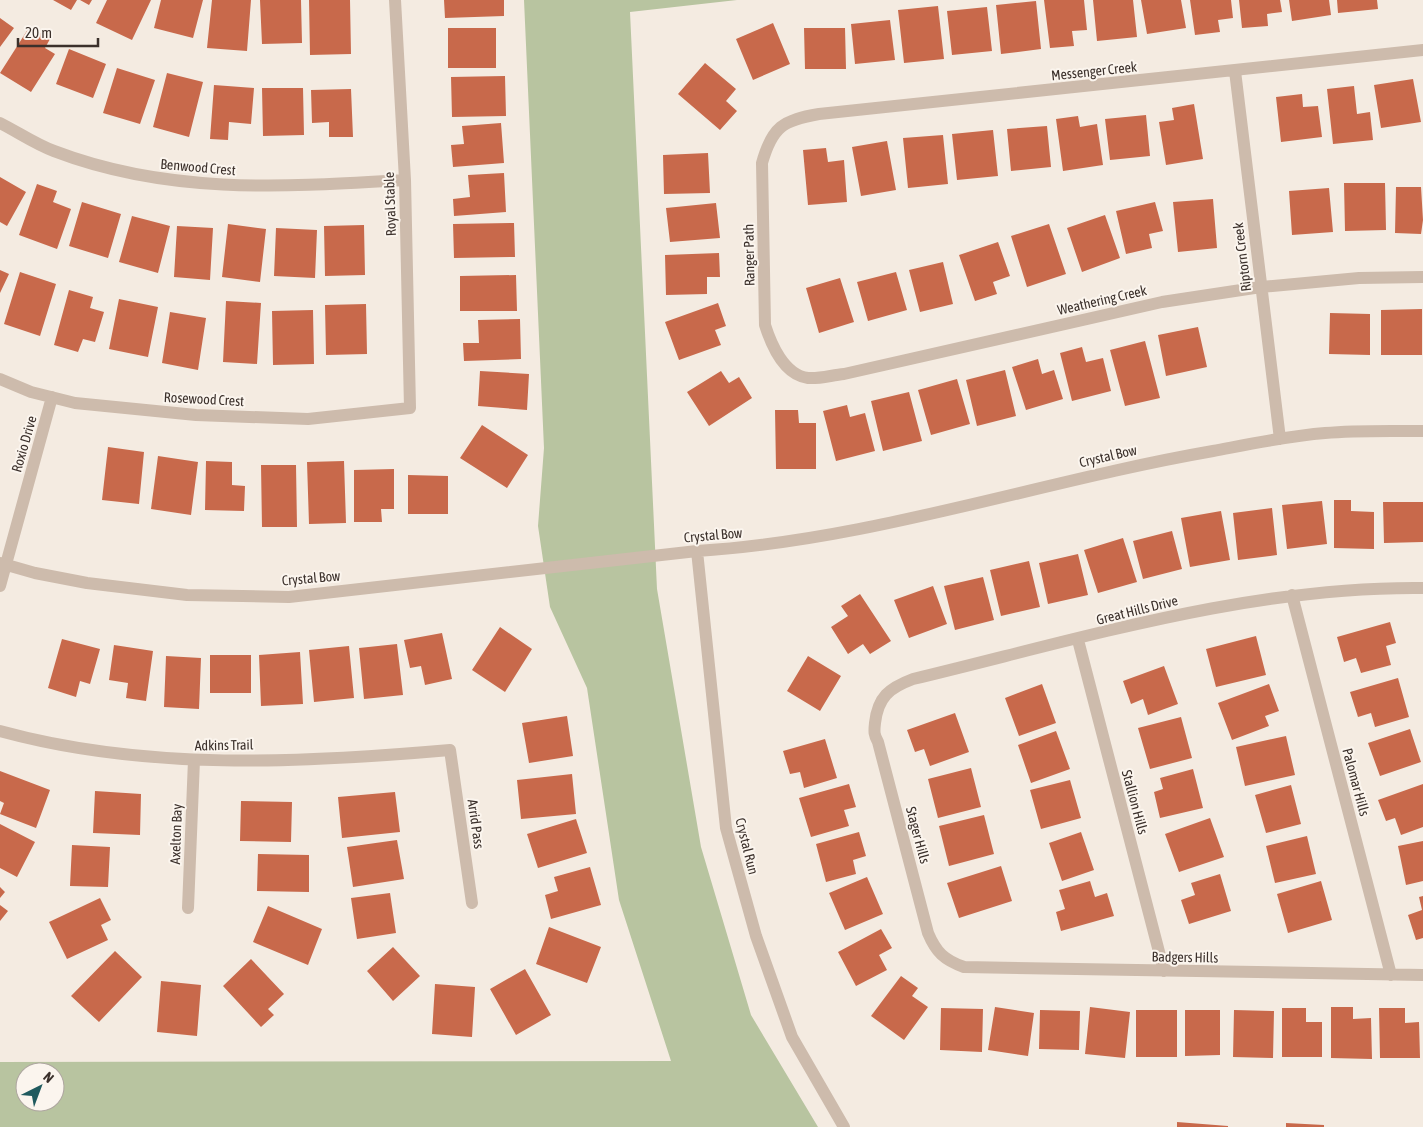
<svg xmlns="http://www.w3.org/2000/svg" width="1423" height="1127" viewBox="0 0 1423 1127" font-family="'Asap Condensed',sans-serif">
<rect width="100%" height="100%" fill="#f4ebe1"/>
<path fill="#b8c4a0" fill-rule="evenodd" d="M 524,0 L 737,0 L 630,12 L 657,589 L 701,847 L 751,1015 L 818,1127 L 0,1127 L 0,1062 L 671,1061 L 619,900 L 587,688 L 550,607 L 538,526 L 544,448 ZM 25,1072 L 55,1072 L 55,1102 L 25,1102 Z"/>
<path fill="#c8694b" d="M 53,0 L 77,0 L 71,10 Z
M 80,0 L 92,0 L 89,5 Z
M 107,0 L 151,0 L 132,40 L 96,23 Z
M 161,0 L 203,0 L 193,38 L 154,28 Z
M 212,0 L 251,0 L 247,51 L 207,48 Z
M 260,0 L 301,0 L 302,43 L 262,44 Z
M 309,0 L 350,0 L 351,54 L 310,55 Z
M 444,0 L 504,0 L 504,16 L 445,18 Z
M 1044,0 L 1084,0 L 1087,30 L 1072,31 L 1074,46 L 1050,48 Z
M 1093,0 L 1133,0 L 1137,37 L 1097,41 Z
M 1141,0 L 1181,0 L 1186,28 L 1147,34 Z
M 1190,0 L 1231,0 L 1233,18 L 1218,20 L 1220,32 L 1195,35 Z
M 1239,0 L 1280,0 L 1282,12 L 1267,14 L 1268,26 L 1242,28 Z
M 1289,0 L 1329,0 L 1331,15 L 1292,21 Z
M 1337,0 L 1377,0 L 1378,9 L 1338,13 Z
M 1036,1 L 1041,49 L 1001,54 L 996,5 Z
M 938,6 L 944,59 L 904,63 L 898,10 Z
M 987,7 L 992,51 L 952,55 L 947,11 Z
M 0,18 L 14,28 L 0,47 Z
M 890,20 L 895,60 L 855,64 L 851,24 Z
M 773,23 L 790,64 L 753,80 L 736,39 Z
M 30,26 L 50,39 L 45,48 L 55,54 L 31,92 L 0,73 Z
M 448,28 L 496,28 L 496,68 L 448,68 Z
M 804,28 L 845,28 L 846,69 L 805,69 Z
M 69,49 L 106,64 L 93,98 L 56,84 Z
M 705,63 L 736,89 L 726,101 L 737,111 L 720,130 L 678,94 Z
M 117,68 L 155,80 L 140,124 L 103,113 Z
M 167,73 L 203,82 L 189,137 L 153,127 Z
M 505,76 L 506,116 L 452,117 L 451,77 Z
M 1413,79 L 1421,122 L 1381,128 L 1374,85 Z
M 214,85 L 254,88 L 251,124 L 229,122 L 228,140 L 210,139 Z
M 1354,86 L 1357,114 L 1370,112 L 1373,140 L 1333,144 L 1327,89 Z
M 262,88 L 303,88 L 304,135 L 263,136 Z
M 351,89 L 353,137 L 329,137 L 329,122 L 312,123 L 311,90 Z
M 1302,94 L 1303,107 L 1318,106 L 1322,137 L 1281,142 L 1276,97 Z
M 1194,104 L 1203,159 L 1166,165 L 1159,122 L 1174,120 L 1172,108 Z
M 1146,115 L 1150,156 L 1110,160 L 1105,119 Z
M 1078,116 L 1080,127 L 1097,124 L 1103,165 L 1063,171 L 1056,119 Z
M 501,123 L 504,163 L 453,167 L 451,145 L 464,144 L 462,126 Z
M 1047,126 L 1051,167 L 1011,171 L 1007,129 Z
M 993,130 L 998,176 L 957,180 L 952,134 Z
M 943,135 L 948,184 L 908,188 L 903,138 Z
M 887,141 L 896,190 L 861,196 L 852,147 Z
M 826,148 L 828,162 L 844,160 L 847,202 L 808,205 L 803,150 Z
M 708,153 L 710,193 L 664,194 L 663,155 Z
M 504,173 L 506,212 L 454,216 L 453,199 L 470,197 L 468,175 Z
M 0,177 L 26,192 L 7,226 L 0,222 Z
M 1344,183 L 1385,183 L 1386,230 L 1345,231 Z
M 37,184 L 57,191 L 53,202 L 71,209 L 57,249 L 19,235 Z
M 1396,187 L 1421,187 L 1423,220 L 1421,234 L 1395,233 Z
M 1329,188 L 1333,232 L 1292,235 L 1289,191 Z
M 1213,199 L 1217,248 L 1178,252 L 1173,202 Z
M 82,202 L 121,214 L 108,258 L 69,246 Z
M 1155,202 L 1163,231 L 1149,234 L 1152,248 L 1126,254 L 1116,211 Z
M 716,203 L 720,238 L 670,242 L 666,208 Z
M 1105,215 L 1120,258 L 1082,272 L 1067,228 Z
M 132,216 L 170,226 L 158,273 L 119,262 Z
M 514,223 L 515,257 L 454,258 L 453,224 Z
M 228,224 L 266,229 L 260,282 L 222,277 Z
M 1049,224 L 1066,274 L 1027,287 L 1011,236 Z
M 364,225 L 365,275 L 325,276 L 324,226 Z
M 177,226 L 213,228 L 210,280 L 174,277 Z
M 276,228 L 317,230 L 315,278 L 274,276 Z
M 998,242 L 1010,276 L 993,282 L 997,294 L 975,301 L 959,255 Z
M 719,253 L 720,277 L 707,277 L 707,294 L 666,295 L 665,255 Z
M 943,262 L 953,304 L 920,312 L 909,270 Z
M 0,270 L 9,274 L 0,293 Z
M 20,272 L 56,284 L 40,336 L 4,324 Z
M 896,272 L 907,310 L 868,321 L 857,282 Z
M 516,275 L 517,311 L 460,311 L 460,276 Z
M 840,278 L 854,322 L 819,333 L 806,288 Z
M 69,290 L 93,297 L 90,308 L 104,312 L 95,342 L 83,339 L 78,352 L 54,345 Z
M 119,299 L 158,307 L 148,357 L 109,349 Z
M 226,301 L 261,303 L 257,364 L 223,362 Z
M 718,303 L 726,326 L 715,330 L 721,345 L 679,360 L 665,322 Z
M 366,304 L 367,354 L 326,355 L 325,305 Z
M 1422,309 L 1422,355 L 1381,355 L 1381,310 Z
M 313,310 L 314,364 L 273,365 L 272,311 Z
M 170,312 L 206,318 L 198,370 L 162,363 Z
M 1330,313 L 1370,314 L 1370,355 L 1329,354 Z
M 520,319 L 521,359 L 464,361 L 463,343 L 479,343 L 478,320 Z
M 1198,327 L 1207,367 L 1166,376 L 1158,335 Z
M 1145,341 L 1160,398 L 1125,406 L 1110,350 Z
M 1082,347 L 1086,362 L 1103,358 L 1111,391 L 1072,401 L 1060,353 Z
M 1038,359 L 1042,374 L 1054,370 L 1063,399 L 1026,410 L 1012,367 Z
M 1005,370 L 1016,416 L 977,426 L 966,380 Z
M 480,371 L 529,374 L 527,410 L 478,406 Z
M 721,371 L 729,383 L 739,377 L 752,398 L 709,426 L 687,392 Z
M 957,379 L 970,424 L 931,435 L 918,390 Z
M 909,392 L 922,441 L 883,451 L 871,401 Z
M 847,405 L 850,417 L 865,413 L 875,451 L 836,461 L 823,411 Z
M 775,410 L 798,410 L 799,423 L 816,423 L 816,469 L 776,469 Z
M 482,425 L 528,455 L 507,488 L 460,458 Z
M 108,447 L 144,452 L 139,504 L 102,500 Z
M 158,456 L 198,462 L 191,515 L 151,509 Z
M 206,461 L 232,462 L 232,485 L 245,486 L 244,511 L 205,510 Z
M 344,461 L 346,523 L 309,524 L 307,462 Z
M 261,465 L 296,465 L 297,527 L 262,527 Z
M 394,469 L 394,509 L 381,509 L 382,522 L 354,522 L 354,470 Z
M 408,475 L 448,476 L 448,514 L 408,514 Z
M 1334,500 L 1351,500 L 1351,511 L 1374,512 L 1374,549 L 1334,548 Z
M 1322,501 L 1327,544 L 1287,549 L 1282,505 Z
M 1383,502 L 1423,502 L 1423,542 L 1384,543 Z
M 1272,508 L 1277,555 L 1238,560 L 1233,513 Z
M 1221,511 L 1230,560 L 1190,567 L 1181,518 Z
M 1172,531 L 1182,569 L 1143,579 L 1133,541 Z
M 1123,538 L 1137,582 L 1098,593 L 1084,550 Z
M 1078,554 L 1088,595 L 1048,604 L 1039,563 Z
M 1029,561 L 1040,607 L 1001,616 L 990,570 Z
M 983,577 L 994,620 L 955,630 L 944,586 Z
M 933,586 L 947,624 L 909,638 L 894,600 Z
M 860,594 L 891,641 L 870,654 L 863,644 L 848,654 L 831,627 L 848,616 L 841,606 Z
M 1390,622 L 1396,643 L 1386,646 L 1391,665 L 1361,673 L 1356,658 L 1344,662 L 1337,637 Z
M 500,627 L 532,649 L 505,692 L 472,670 Z
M 442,633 L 452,679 L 425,685 L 421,666 L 410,668 L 404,640 Z
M 1256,636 L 1266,675 L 1216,687 L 1206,649 Z
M 62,639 L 100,649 L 90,684 L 80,681 L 76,697 L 48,688 Z
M 397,644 L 403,695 L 364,699 L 359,648 Z
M 114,645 L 153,651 L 146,701 L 126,698 L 128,683 L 109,680 Z
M 349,646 L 354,698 L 314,702 L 309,650 Z
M 300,652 L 303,704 L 261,706 L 259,655 Z
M 210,655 L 251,655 L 251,693 L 210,693 Z
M 166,656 L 201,658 L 199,709 L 164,707 Z
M 808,656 L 841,676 L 820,711 L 787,691 Z
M 1164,666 L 1178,704 L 1148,715 L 1143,699 L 1131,704 L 1123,681 Z
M 1398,678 L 1409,717 L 1375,727 L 1371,713 L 1358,717 L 1350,692 Z
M 1042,684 L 1056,723 L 1019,736 L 1005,698 Z
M 1269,684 L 1279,711 L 1265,716 L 1269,726 L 1232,740 L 1218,703 Z
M 955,713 L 969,752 L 930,766 L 924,749 L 915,752 L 907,730 Z
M 567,716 L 573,756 L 529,763 L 522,723 Z
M 1181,717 L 1192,758 L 1150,769 L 1138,728 Z
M 1410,729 L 1421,762 L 1380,776 L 1368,743 Z
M 1056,731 L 1070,769 L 1031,783 L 1018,745 Z
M 1286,736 L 1295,775 L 1245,786 L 1236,747 Z
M 825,739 L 837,778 L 804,788 L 800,772 L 790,774 L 783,751 Z
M 971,768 L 981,807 L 938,818 L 928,779 Z
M 1193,769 L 1203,808 L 1160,818 L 1154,792 L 1163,789 L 1160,778 Z
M 0,771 L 50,790 L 36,828 L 0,814 L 4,803 L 0,801 Z
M 572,774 L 576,814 L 521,819 L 517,780 Z
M 1070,780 L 1081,818 L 1041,829 L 1030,790 Z
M 849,784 L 856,807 L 844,810 L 849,826 L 811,837 L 799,798 Z
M 1423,784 L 1423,827 L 1401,835 L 1395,818 L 1386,821 L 1378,800 Z
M 1291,785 L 1301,824 L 1266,833 L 1255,795 Z
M 95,791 L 141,794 L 140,835 L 93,833 Z
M 395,792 L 400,832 L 342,838 L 338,797 Z
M 241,801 L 292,802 L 291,842 L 240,841 Z
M 984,815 L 994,854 L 949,866 L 939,826 Z
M 1210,818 L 1224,857 L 1179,872 L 1165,834 Z
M 576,819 L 587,853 L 538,868 L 527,834 Z
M 0,824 L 35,842 L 17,877 L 0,868 Z
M 859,832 L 866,856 L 853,860 L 856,874 L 826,882 L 816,844 Z
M 1081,832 L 1094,870 L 1062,881 L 1049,843 Z
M 1307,836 L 1316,874 L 1275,883 L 1266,846 Z
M 397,840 L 404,879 L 353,887 L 347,847 Z
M 1423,841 L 1423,881 L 1406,885 L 1398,846 Z
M 72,845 L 110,847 L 108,887 L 70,886 Z
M 258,854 L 309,855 L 309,892 L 257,891 Z
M 1001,866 L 1012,901 L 959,918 L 947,883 Z
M 590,867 L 601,905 L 551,919 L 545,895 L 558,891 L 554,877 Z
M 1220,874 L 1231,911 L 1189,924 L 1181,900 L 1195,895 L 1191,883 Z
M 867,877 L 883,914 L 845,930 L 829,893 Z
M 1090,881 L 1095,897 L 1107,893 L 1114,916 L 1061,931 L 1056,912 L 1065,909 L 1059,890 Z
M 1321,881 L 1332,920 L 1288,933 L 1277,894 Z
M 0,887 L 5,892 L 0,898 Z
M 390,893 L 396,933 L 357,939 L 351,898 Z
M 1423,896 L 1423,938 L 1416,940 L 1408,915 L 1422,910 L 1419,897 Z
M 100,898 L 111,920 L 101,925 L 108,940 L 67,959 L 49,922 Z
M 0,905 L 8,911 L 0,921 Z
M 268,906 L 322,929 L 308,965 L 253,942 Z
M 549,927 L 601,947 L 587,983 L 536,964 Z
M 881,929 L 892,948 L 879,955 L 887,970 L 856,986 L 838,952 Z
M 393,947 L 420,976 L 393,1001 L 367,971 Z
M 115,951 L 142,977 L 99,1022 L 71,996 Z
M 251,959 L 284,994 L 268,1009 L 274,1015 L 261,1027 L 223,986 Z
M 525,969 L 551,1015 L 516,1035 L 490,989 Z
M 901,976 L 918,988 L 912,996 L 928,1007 L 904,1040 L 871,1016 Z
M 161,981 L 201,985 L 197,1036 L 157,1032 Z
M 435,984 L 475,987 L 472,1037 L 432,1034 Z
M 995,1007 L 1034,1013 L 1028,1056 L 988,1050 Z
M 1090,1007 L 1130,1012 L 1125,1058 L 1085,1054 Z
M 1331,1007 L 1353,1007 L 1353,1019 L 1371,1018 L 1372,1059 L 1331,1058 Z
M 941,1008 L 983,1009 L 982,1052 L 940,1050 Z
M 1282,1008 L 1306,1008 L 1306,1022 L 1322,1022 L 1322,1057 L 1282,1057 Z
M 1379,1008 L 1405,1008 L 1405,1023 L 1419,1022 L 1420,1058 L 1380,1058 Z
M 1040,1010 L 1080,1011 L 1079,1050 L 1039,1049 Z
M 1136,1010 L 1177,1010 L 1177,1057 L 1136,1057 Z
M 1185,1010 L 1220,1010 L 1220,1055 L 1185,1056 Z
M 1234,1010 L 1274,1011 L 1273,1058 L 1233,1057 Z
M 1177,1122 L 1228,1126 L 1228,1127 L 1177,1127 Z
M 1286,1123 L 1324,1125 L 1324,1127 L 1286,1127 Z"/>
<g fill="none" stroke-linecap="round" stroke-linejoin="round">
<path stroke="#cdbbac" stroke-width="12" d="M 1423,50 L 819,114 C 783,120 772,127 762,163 L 765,325 C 771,344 784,375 808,378 C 820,379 832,375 844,374 L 1162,302 L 1261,287 L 1359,278 L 1423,277
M 1235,71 L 1280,439
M 0,123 C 18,132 35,144 54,151 C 169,195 284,187 405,180
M 0,379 L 31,392 L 75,403 L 196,415 L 308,419 L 410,408 L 405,180 L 395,0
M 697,551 L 726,828 L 756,936 L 792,1037 L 844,1127
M 0,563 L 35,573 L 87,583 L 187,595 L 289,597 L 697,551 C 872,540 1040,481 1213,451 C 1250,444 1287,436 1325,433 C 1357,430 1390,431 1423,431
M 0,586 L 52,397
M 1423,588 C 1249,586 1080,639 913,679 C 889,688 878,697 875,723 C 874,732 874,735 878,742 L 928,933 C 936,952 944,960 964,967 L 1423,975
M 1292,595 L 1391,975
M 1078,640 L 1164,971
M 0,731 C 146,771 301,763 450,750 L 472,903
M 188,908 L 194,760"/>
</g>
<g text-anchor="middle" stroke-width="4" stroke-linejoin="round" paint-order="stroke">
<g font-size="14" fill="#3b302b" stroke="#fbf5ee">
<text transform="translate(1094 71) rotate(-6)" y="5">Messenger Creek</text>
<text transform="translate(198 167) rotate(5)" y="5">Benwood Crest</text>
<text transform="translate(390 204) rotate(-92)" y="5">Royal Stable</text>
<text transform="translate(749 255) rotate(-91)" y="5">Ranger Path</text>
<text transform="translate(1242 257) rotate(-97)" y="5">Riptorn Creek</text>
<text transform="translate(1102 300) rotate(-13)" y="5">Weathering Creek</text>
<text transform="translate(204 399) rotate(3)" y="5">Rosewood Crest</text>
<text transform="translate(24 444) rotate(-74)" y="5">Roxio Drive</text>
<text transform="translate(1108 456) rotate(-13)" y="5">Crystal Bow</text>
<text transform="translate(713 535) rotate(-5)" y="5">Crystal Bow</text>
<text transform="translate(311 578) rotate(-5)" y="5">Crystal Bow</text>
<text transform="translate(1137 610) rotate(-14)" y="5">Great Hills Drive</text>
<text transform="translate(224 745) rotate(-1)" y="5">Adkins Trail</text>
<text transform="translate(1356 782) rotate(75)" y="5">Palomar Hills</text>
<text transform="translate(1135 802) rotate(75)" y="5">Stallion Hills</text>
<text transform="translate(476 824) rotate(82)" y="5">Arrid Pass</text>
<text transform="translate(176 834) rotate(-88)" y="5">Axelton Bay</text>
<text transform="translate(918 835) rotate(75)" y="5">Stager Hills</text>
<text transform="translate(747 846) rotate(76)" y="5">Crystal Run</text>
<text transform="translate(1185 957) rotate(1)" y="5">Badgers Hills</text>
</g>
</g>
<g transform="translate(40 1087) rotate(42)"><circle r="24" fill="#fbf5ee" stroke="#aea6a0"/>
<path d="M0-4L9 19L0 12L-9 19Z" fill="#1f5a5e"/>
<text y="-8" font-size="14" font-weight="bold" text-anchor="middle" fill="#3b302b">N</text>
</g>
<path d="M18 38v8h80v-8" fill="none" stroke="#3b302b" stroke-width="2.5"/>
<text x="25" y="38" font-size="15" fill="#3b302b" stroke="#fbf5ee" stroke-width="4" paint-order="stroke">20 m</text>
</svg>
